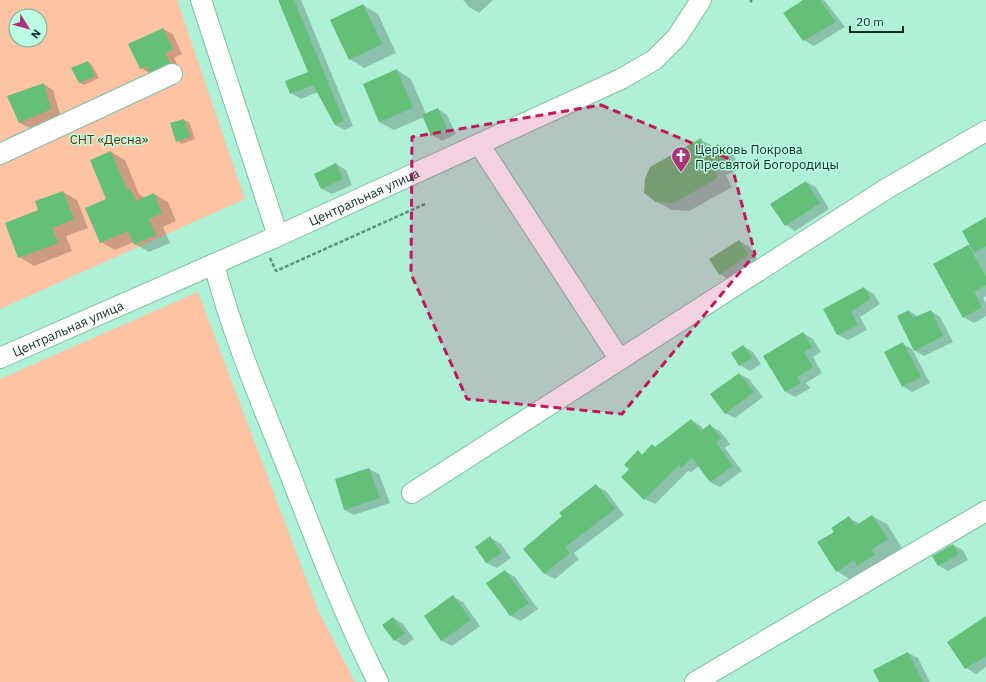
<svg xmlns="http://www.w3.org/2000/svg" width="986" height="682" viewBox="0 0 986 682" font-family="'IBM Plex Sans',sans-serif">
<rect width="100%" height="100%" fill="#aef1d7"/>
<path fill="#fec3a3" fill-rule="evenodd" d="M 0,0 L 177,0 L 245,199 L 0,309 ZM 16,16 L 40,16 L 40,40 L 16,40 Z
M 198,292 L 318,610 L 355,682 L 0,682 L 0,379 Z"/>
<path fill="#0003" d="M 279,0 L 301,0 L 353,126 L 345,130 L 335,125 L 318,92 L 301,99 L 291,93 L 309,73 Z
M 463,0 L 493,0 L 479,13 L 469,7 Z
M 804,0 L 824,0 L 845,27 L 814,46 L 804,40 Z
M 363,5 L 378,14 L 396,53 L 364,68 L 350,59 Z
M 163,29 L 173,34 L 182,54 L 174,58 L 179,69 L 151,74 L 141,68 Z
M 87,62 L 92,65 L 99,78 L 84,85 L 79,83 Z
M 397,70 L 411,79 L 426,114 L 438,109 L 447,115 L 456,134 L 442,141 L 432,135 L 424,117 L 394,130 L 379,122 Z
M 43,84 L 53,90 L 60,114 L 30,128 L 20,123 L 8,97 Z
M 184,120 L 189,122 L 195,139 L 182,144 L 177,141 Z
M 701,140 L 715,147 L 718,145 L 733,154 L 740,169 L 726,175 L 732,187 L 689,211 L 672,210 L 657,202 Z
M 111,152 L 125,160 L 139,194 L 145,198 L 154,194 L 168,202 L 176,221 L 163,227 L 170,243 L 149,252 L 135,244 L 134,242 L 115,250 L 101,242 L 107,200 Z
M 336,164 L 346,170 L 352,185 L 332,194 L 322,189 L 315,174 Z
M 806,182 L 816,187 L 829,209 L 795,231 L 786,225 L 772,204 Z
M 63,192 L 77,200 L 88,228 L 66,236 L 72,251 L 34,266 L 19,257 L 40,211 Z
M 986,218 L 986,296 L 983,298 L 986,303 L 986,316 L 974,323 L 964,317 L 934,265 L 970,244 Z
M 739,241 L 749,246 L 759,261 L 730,280 L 720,274 Z
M 864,288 L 874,294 L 880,304 L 860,317 L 867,330 L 848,340 L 838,335 L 825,309 Z
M 909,311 L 919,317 L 931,311 L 940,317 L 953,342 L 924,356 L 914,350 Z
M 803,333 L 813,339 L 821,352 L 813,357 L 822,373 L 806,383 L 810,388 L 795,397 L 786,392 Z
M 903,344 L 912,349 L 930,383 L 912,392 L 903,386 Z
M 743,346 L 753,352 L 761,364 L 750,371 L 740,365 L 732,353 Z
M 739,374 L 749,379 L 763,397 L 735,418 L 725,413 Z
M 691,420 L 701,426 L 704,430 L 710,426 L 720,431 L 730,444 L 725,448 L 742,471 L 720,487 L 710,482 L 699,466 L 691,472 L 688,471 L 655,504 L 645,499 L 630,469 L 638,452 L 643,455 L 652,445 L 656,448 Z
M 369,469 L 379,474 L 390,503 L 354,515 L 345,510 Z
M 596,486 L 606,491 L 624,515 L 574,553 L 579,559 L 555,579 L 545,574 L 524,549 L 563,517 Z
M 872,516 L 887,524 L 902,548 L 885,558 L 889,563 L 851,580 L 837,571 L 835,532 L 849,518 L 860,524 Z
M 490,538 L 500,543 L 511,558 L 497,568 L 487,563 L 476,548 Z
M 953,545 L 963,550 L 968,560 L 948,571 L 938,565 Z
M 505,571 L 515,577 L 538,609 L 521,621 L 511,616 L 487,584 Z
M 453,597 L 463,602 L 480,626 L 452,646 L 442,641 L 425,617 Z
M 393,618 L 403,624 L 414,639 L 404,646 L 395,640 Z
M 986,618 L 986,667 L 976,674 L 966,668 Z
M 908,653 L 918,658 L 930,682 L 880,682 Z"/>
<path fill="#64c078" d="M 278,0 L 294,0 L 344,121 L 335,125 L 313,85 L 290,94 L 285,81 L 308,72 Z
M 803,0 L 820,0 L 836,22 L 803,41 L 783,13 Z
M 363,4 L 382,44 L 349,60 L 330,20 Z
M 163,28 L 173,49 L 165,53 L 170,63 L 149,72 L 147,66 L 140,69 L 128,44 Z
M 88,61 L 95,76 L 79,83 L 71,68 Z
M 397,69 L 413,108 L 379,122 L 363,84 Z
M 44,83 L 51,109 L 19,123 L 7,96 Z
M 438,108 L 447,129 L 431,136 L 422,115 Z
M 184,119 L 190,137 L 176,142 L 170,123 Z
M 701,138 L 706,151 L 718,144 L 726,161 L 712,167 L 718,178 L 674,203 L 656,202 L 644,193 L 645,179 L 650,167 Z
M 111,151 L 127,190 L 130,189 L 136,201 L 154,193 L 162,213 L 149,219 L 156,235 L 134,245 L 128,231 L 100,243 L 85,208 L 106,199 L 90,160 Z
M 336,163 L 343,179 L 321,189 L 314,174 Z
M 806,181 L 820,203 L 785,226 L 770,204 Z
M 63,191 L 74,219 L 52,228 L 58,243 L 18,258 L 5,223 L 38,210 L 35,201 Z
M 986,217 L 986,246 L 974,253 L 962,231 Z
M 739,240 L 749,255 L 719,275 L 709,259 Z
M 968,245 L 986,277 L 986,285 L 974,292 L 982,307 L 963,318 L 933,264 Z
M 864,287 L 871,298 L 851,312 L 858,325 L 837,335 L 823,309 Z
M 909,310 L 913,318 L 931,310 L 943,336 L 914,351 L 897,316 Z
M 803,332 L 812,347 L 804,352 L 813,367 L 797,377 L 801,383 L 785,392 L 763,356 Z
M 903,342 L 921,377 L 902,387 L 884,352 Z
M 743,345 L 752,358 L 739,366 L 731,353 Z
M 739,373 L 754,392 L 725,414 L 710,394 Z
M 691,419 L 701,431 L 710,424 L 721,438 L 716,442 L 733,466 L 710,482 L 692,458 L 681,468 L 679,465 L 644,500 L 621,477 L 629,469 L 624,465 L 638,450 L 642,455 L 652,444 L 655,447 Z
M 369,468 L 380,498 L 344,510 L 335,479 Z
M 596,484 L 615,509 L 565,547 L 570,553 L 544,574 L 523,549 L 562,516 L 559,513 Z
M 872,515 L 888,539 L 871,550 L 875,555 L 857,566 L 854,560 L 836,572 L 817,542 L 834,532 L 831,528 L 849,516 L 855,526 Z
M 490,536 L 502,553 L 486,563 L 475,547 Z
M 953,544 L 959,554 L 938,566 L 932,556 Z
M 505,570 L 529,603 L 510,616 L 486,583 Z
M 453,595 L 471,620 L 441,641 L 424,616 Z
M 986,616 L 986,656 L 965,669 L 947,642 Z
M 393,617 L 405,633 L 394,641 L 382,625 Z
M 908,652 L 923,682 L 879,682 L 873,670 Z"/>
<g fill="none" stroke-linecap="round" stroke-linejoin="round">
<defs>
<g id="minor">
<path d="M 201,0 L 278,236"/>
<path d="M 479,144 L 620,360"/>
<path d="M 0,154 L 172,74"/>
<path d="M 214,264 C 232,334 261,402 288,469 C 316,541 343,613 378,682"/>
<path id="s1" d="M 0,358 L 278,236 L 621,79 L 654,60 L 677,37 L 701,0"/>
<path d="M 412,493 L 886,189 L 986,131"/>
<path d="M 695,682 L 986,511"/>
</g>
</defs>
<use href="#minor" stroke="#7ebfa7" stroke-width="22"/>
<path stroke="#60907e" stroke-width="2.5" stroke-dasharray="4 2" stroke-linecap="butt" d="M 750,0 L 752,2
M 270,258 L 276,271 L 425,204"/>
<use href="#minor" stroke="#fff" stroke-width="20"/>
</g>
<path fill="#c2185b" fill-opacity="0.2" stroke="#c2185b" stroke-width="3" stroke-dasharray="8 5" stroke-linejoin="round" d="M 601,105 L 730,159 L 755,254 L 622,414 L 467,399 L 411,274 L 412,137 Z"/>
<defs>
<symbol id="church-pin" viewBox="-11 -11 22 30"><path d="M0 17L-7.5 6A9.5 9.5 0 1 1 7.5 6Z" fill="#b1307c" stroke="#bbfee4"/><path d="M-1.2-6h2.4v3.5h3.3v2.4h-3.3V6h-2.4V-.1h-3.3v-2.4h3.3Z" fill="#fff"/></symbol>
</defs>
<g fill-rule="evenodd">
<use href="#church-pin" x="670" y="145" width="22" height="30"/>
</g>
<g text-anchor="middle" stroke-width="3" stroke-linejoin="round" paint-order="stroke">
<g font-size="13" fill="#6b2e02" stroke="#bbfee4">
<text x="109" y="144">СНТ «Десна»</text>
</g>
<g font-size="13" fill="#112d24" stroke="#bbfee4" text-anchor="start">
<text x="695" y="154">Церковь Покрова<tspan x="695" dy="15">Пресвятой Богородицы</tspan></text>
</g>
<g font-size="13" fill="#112d24" stroke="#bbfee4">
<text dy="5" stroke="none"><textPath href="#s1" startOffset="398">Центральная улица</textPath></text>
<text dy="5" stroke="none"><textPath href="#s1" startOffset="74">Центральная улица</textPath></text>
</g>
</g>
<g transform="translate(28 28) rotate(127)"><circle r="19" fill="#bbfee4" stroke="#77aa97"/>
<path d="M0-3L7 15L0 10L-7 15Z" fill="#b1307c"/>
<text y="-6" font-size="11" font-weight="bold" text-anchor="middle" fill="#112d24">N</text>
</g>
<path d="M850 26v6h53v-6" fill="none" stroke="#112d24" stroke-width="2"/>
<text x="856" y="26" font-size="12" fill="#112d24" stroke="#bbfee4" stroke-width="3" paint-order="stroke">20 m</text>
</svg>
